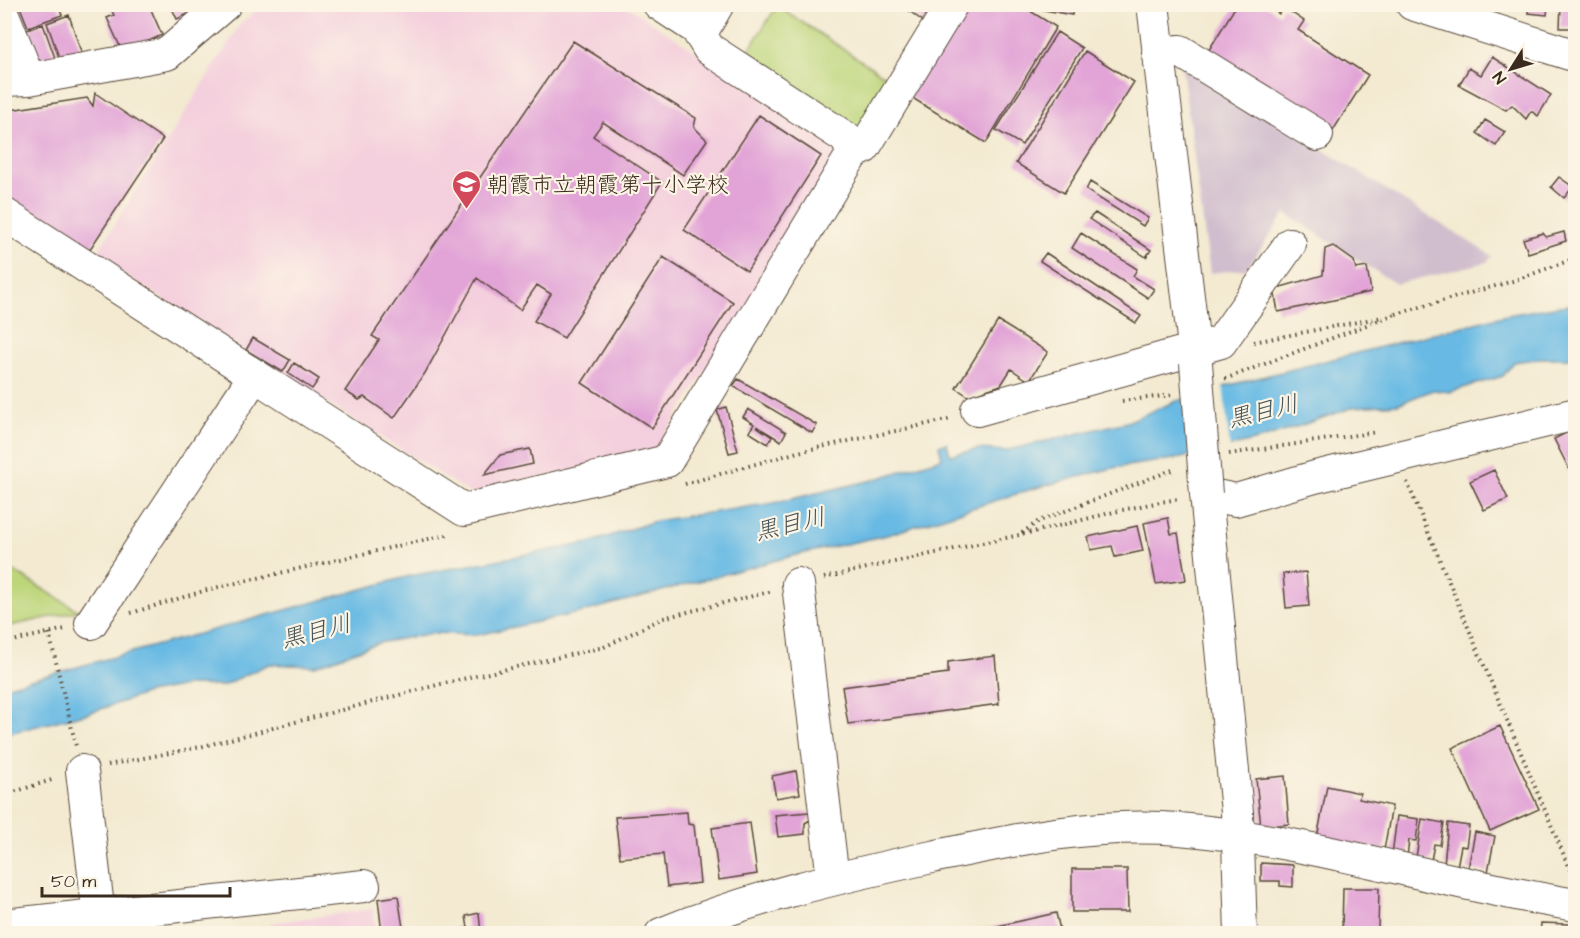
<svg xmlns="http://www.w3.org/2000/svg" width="1580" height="938" viewBox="0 0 1580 938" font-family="'Architects Daughter','Klee One',sans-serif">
<rect width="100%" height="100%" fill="#fcf5e5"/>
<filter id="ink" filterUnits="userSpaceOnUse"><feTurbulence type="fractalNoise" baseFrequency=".0167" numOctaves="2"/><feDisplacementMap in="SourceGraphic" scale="12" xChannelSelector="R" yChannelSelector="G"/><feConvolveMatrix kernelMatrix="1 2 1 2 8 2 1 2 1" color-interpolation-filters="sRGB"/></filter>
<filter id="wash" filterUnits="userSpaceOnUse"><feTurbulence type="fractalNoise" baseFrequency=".008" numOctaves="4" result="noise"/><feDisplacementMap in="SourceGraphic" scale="24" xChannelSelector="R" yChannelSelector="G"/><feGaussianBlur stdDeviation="1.35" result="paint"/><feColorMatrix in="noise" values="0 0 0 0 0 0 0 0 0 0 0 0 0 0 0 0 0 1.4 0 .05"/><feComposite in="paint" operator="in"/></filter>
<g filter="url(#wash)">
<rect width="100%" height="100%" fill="#f3ead1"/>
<path fill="#f4cfdd" d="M 264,5 L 625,5 L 831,141 L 838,164 L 654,452 L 471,494 L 95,256 L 241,23 Z
M 373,909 L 376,933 L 271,933 L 270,923 Z"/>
<path fill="#d0bdcd" d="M 1182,68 L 1205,76 L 1492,256 L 1487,262 L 1396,284 L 1285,213 L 1247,269 L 1210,273 Z"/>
<path fill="#bcd579" stroke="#7c804c" stroke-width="1.5" d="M 777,6 L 891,80 L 855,135 L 741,62 Z
M 5,566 L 79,611 L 5,627 Z"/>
<path fill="#68bae4" stroke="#527281" stroke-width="1.5" d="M 1566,305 L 1575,305 L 1575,358 L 1541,358 L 1514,362 L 1503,376 L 1450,392 L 1433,390 L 1398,404 L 1354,407 L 1262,439 L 1181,458 L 1113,468 L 1032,489 L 887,535 L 796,555 L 583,612 L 477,635 L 434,633 L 378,643 L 315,666 L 269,664 L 222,686 L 191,685 L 148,693 L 89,713 L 5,734 L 4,687 L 410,576 L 589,543 L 655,521 L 774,503 L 873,480 L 942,458 L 939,445 L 947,443 L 950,455 L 978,449 L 1004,451 L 1127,422 L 1174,402 L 1230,385 L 1507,315 Z"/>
<path fill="#f3ead1" d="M 1223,384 L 1230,449 L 1191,459 L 1184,396 Z"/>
<g id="blocks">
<path fill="#e2a4d7" d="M 28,4 L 58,4 L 62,15 L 28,27 L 20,7 Z
M 170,4 L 194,4 L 197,10 L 177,19 Z
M 900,4 L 942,4 L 928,25 Z
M 964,4 L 1019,4 L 1056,27 L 986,143 L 909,96 Z
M 1045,4 L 1073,4 L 1072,15 L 1044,10 Z
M 1237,4 L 1264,4 L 1279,14 L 1283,7 L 1304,21 L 1298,30 L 1368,75 L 1329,137 L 1204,58 Z
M 1528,4 L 1548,4 L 1547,15 L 1528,13 Z
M 1561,4 L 1576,4 L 1576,28 L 1560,28 Z
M 109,5 L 149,5 L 162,35 L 123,53 L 107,18 L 114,15 Z
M 69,15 L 83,58 L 62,66 L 47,23 Z
M 43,24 L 55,58 L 31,67 L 19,33 Z
M 1057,32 L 1082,48 L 1022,145 L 996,130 Z
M 573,41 L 696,118 L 694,127 L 707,140 L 683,175 L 603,122 L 593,136 L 662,182 L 564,338 L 534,321 L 551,294 L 537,285 L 520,310 L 477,278 L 425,373 L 394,418 L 364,397 L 359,400 L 345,391 L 379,340 L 372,336 Z
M 1085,51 L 1134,82 L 1064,193 L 1016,163 Z
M 1492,57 L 1551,95 L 1538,116 L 1531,111 L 1526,119 L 1512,105 L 1506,110 L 1459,85 L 1469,68 L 1481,75 Z
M 95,93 L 163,139 L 86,255 L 4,200 L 4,111 L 87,98 L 93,106 Z
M 759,115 L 821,156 L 747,271 L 684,230 Z
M 1485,120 L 1505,132 L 1496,146 L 1477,133 Z
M 1559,177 L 1573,187 L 1564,198 L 1551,187 Z
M 1090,182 L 1148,218 L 1143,226 L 1086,190 Z
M 1095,213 L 1151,250 L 1146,257 L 1089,219 Z
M 1564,232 L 1566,241 L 1528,253 L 1523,239 L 1543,233 L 1546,237 Z
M 1081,233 L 1137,269 L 1133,276 L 1154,289 L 1148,298 L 1072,248 Z
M 1333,246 L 1354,261 L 1356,269 L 1367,267 L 1371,292 L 1278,312 L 1274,289 L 1323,275 L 1325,249 Z
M 1046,253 L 1141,316 L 1136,323 L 1040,261 Z
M 663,257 L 733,302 L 652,428 L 582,383 Z
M 998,321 L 1048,352 L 1029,381 L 1011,369 L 1001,385 L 968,396 L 956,388 Z
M 253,338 L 290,360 L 283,372 L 246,350 Z
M 294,363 L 319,379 L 312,389 L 288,373 Z
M 738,379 L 817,425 L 812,433 L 733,386 Z
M 726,407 L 738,451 L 729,453 L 717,410 Z
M 748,409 L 786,432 L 781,441 L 756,426 L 772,437 L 768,444 L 749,432 L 754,424 L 743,417 Z
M 1576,428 L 1576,474 L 1572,475 L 1554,439 Z
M 530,449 L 533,464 L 484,475 L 500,455 Z
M 1494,470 L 1508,499 L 1484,510 L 1470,481 Z
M 1168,518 L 1171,534 L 1178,533 L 1186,580 L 1156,584 L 1144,523 Z
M 1137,526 L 1143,551 L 1115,557 L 1112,546 L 1091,550 L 1088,537 Z
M 1306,572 L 1309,606 L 1286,608 L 1283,574 Z
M 995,656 L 999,704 L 848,724 L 842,687 L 948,673 L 948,662 Z
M 1500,726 L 1539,809 L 1490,831 L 1452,748 Z
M 796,771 L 800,794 L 776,798 L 772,776 Z
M 1285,776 L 1289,824 L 1261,827 L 1256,779 Z
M 1327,786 L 1360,793 L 1359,799 L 1392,806 L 1384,850 L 1317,838 Z
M 687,812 L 688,824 L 694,825 L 700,883 L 667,887 L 663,854 L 620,858 L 615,817 Z
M 809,812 L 810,820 L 805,823 L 805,834 L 778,837 L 775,815 Z
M 1397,816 L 1419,819 L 1416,841 L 1409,840 L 1407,857 L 1392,855 Z
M 1422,819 L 1444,823 L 1440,845 L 1434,844 L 1431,861 L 1416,858 Z
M 750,823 L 757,874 L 719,880 L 712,828 Z
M 1448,823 L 1469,826 L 1466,847 L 1461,846 L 1457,867 L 1444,865 Z
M 1475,832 L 1495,836 L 1488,872 L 1468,869 Z
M 1261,863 L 1293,865 L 1293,887 L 1280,886 L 1280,881 L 1261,881 Z
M 1072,869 L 1127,869 L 1128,912 L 1072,912 Z
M 1343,888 L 1379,888 L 1378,931 L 1342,930 Z
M 398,896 L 404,934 L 382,934 L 378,899 Z
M 479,913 L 481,934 L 461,934 L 460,929 L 468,928 L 466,916 Z
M 1056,913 L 1061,934 L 966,934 L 966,933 Z
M 1541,923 L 1568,924 L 1568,934 L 1540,934 Z"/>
</g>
</g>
<g filter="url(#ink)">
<use href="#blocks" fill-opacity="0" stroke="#574739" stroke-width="1.5"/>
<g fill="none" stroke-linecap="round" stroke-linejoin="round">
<defs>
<path id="minor" d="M 1153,4 L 1196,363
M 1412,4 L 1576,56
M 4,17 L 29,79
M 700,35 L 718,4
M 1158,53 L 1180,51 L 1317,135
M 4,80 L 29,79 L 167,54 L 225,4
M 853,153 L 864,148 L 952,4
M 4,214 L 464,510 L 667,461 L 853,153 L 846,138 L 709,49 L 697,29 L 659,4
M 977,410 L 1221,342 L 1290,244
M 798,584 L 833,879
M 91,623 L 255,375
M 82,771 L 101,933
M 4,925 L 364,886
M 661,934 C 750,898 839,877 932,857 C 1013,840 1095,822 1179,829 C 1313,840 1443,884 1576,905
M 1241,934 L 1237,812 L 1206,494 L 1236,500 L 1315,477 L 1576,414"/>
</defs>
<use href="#minor" stroke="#574739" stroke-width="34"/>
<path stroke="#574739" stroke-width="4" stroke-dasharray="1.5 4.5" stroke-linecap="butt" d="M 1396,314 L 1513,281 L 1576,258
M 1254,342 L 1383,317
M 1225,379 L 1398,313
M 1122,401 L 1172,395
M 1229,454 L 1376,432
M 1407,482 L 1573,877
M 685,484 L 798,452 L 951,419
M 1022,533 L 1039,521 L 1175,469
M 824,578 C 895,561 966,547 1037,531 C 1085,520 1131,506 1179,499
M 131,613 L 210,589 L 446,535 L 448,533
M 49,633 L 76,746
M 4,643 L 65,629
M 108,765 L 200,747 L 445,683 L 604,647 L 663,618 L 773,591
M 4,795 L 55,779"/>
<use href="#minor" stroke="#fff" stroke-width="32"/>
<defs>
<path id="minor-bridge" d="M 1196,363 L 1206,494"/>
</defs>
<use href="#minor-bridge" stroke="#574739" stroke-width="34" stroke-linecap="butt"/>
<use href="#minor-bridge" stroke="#fff" stroke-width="32"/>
</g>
</g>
<defs>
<symbol id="school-pin" viewBox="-11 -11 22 30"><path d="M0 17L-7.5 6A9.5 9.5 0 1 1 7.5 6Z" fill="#d1495b" stroke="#fcf5e5"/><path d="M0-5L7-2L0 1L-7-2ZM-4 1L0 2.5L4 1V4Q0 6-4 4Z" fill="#fff"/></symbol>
</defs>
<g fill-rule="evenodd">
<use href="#school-pin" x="450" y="168" width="33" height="45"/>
</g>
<g text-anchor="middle" stroke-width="4.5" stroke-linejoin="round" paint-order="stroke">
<g font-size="22" fill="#3b2a1e" stroke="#fcf5e5" text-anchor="start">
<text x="487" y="192">朝霞市立朝霞第十小学校</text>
</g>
<g font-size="24" font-style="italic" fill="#485559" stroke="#fcf5e5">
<text transform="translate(1263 411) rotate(-13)" y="8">黒目川</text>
<text transform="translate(790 524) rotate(-13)" y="8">黒目川</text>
<text transform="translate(316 631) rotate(-14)" y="8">黒目川</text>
</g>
</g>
<rect width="1580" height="938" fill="none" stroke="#fcf5e5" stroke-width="24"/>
<g transform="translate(1511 69) rotate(233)" stroke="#fcf5e5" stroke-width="4.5" paint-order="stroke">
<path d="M0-4.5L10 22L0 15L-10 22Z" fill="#3b2a1e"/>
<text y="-9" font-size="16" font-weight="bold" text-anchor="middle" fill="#3b2a1e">N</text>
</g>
<path d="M42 887v9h188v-9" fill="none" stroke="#3b2a1e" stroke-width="3"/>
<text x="51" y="887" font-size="18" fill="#3b2a1e" stroke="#fcf5e5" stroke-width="4.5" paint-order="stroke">50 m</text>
</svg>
